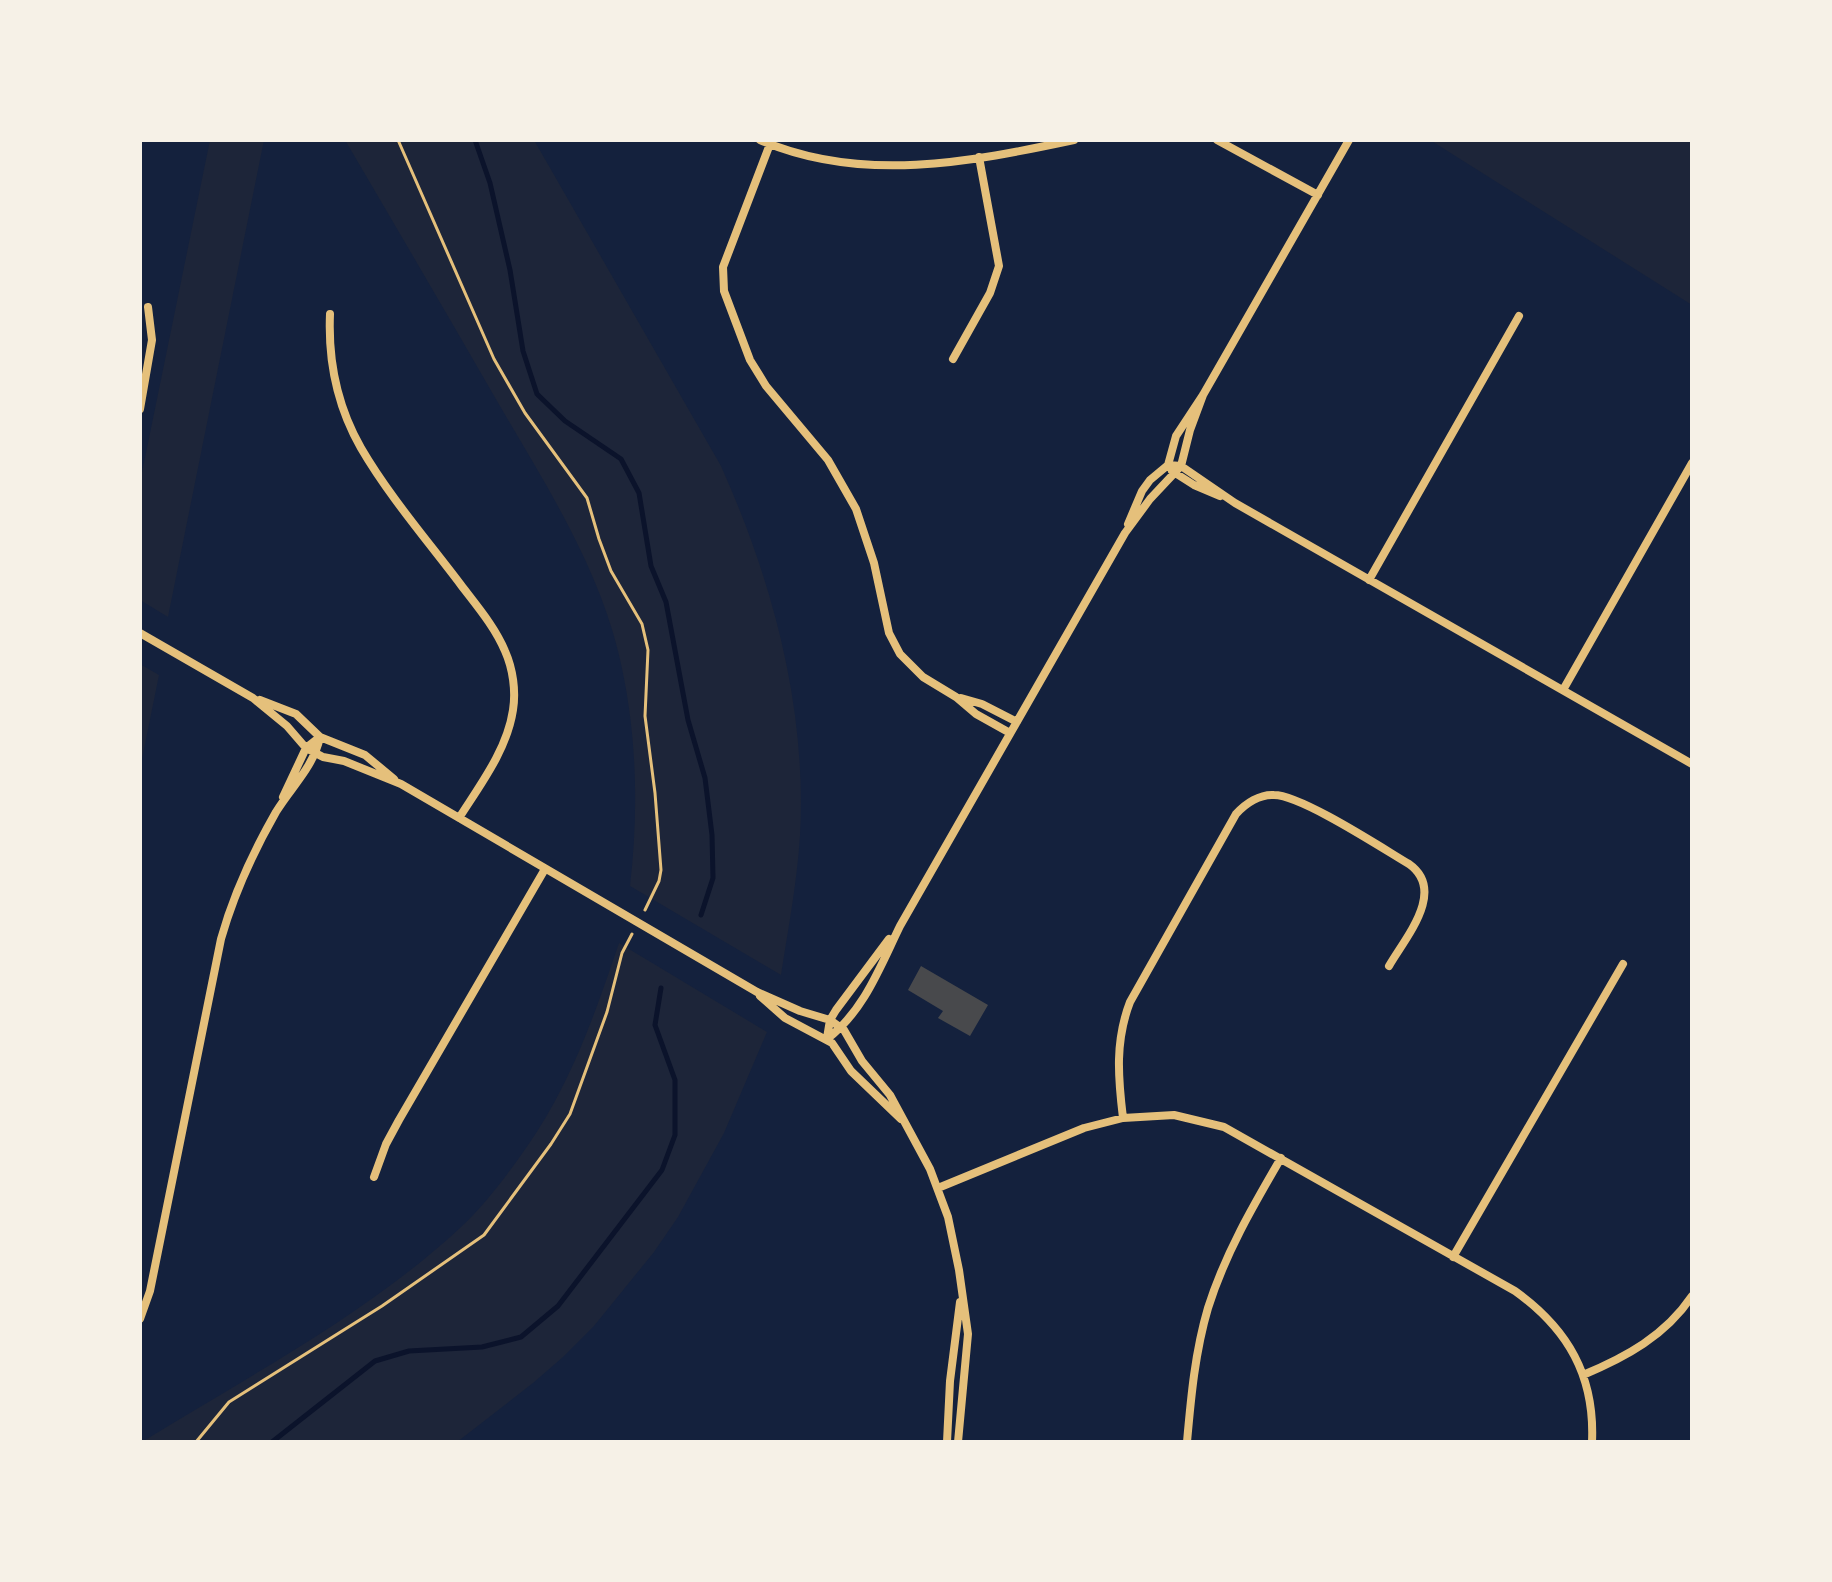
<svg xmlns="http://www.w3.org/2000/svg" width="1832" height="1582" viewBox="0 0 1832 1582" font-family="Poppins,sans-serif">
<rect width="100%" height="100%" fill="#14213d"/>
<path fill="#1d2539" d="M 210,140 L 264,140 L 168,617 L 140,600 L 140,482 Z
M 345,140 L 534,140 L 721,466 C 773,582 807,708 800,836 C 797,883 788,929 781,975 L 630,886 C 639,808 637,728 618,651 C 596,562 543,480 497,401 C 447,314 396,227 345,140 Z
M 1430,140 L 1692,140 L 1692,305 Z
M 140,664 L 159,675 L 140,769 Z
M 619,943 L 767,1032 L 724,1133 L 678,1217 L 654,1252 L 594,1326 L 563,1357 L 533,1383 L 461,1439 L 456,1442 L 142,1442 C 250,1375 366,1315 460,1228 C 485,1205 507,1175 526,1148 C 570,1086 595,1014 619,943 Z"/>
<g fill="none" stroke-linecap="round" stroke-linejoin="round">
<path stroke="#0b132b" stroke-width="5" d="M 475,140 L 490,183 L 510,270 L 523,351 L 537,394 L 565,421 L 621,459 L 639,493 L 651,566 L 666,602 L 688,720 L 705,778 L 712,835 L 713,878 L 701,915
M 272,1442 L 375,1361 L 409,1351 L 482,1347 L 521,1337 L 558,1306 L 662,1170 L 675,1135 L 675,1080 L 655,1025 L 661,988"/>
</g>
<path fill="#48494c" d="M 921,966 L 988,1005 L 970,1036 L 938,1018 L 943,1011 L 908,990 Z"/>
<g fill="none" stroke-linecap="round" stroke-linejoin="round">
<path stroke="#e5c07b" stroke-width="3" d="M 398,140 L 494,359 L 525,413 L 587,498 L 599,539 L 611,571 L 642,624 L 648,650 L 645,716 L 655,793 L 661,870 L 659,881 L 645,910
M 196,1442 L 229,1402 L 382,1306 L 484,1235 L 551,1144 L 570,1114 L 607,1012 L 622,953 L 632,934"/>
<path stroke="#e5c07b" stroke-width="8" d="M 760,140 C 862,184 970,162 1074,140
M 1217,140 L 1318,195
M 770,144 L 723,267 L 724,291 L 750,360 L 766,386 L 828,460 L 856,509 L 874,563 L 889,633 L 900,654 L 923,677 L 956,697 L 976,714 L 1010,733
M 330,314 C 328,361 337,406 361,448 C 389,496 427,540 461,585 C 477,606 495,627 505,651 C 513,669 516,691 513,710 C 507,750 480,785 459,818
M 953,359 L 990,293 L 999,266 L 979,157
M 140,409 L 152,340 L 148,307
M 1168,465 L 1181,466 L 1235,503 L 1692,764
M 1172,471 L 1194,485 L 1220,496
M 1128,524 L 1142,491 L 1150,480 L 1168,465 L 1176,436 L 1203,395 L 1349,140
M 1369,580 L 1519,316
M 140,633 L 253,698 L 287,726 L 306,748 L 323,757 L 344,761 L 401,784 L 757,992 L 800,1011 L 830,1020 L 844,1030 L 862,1061 L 890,1095 L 930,1169 L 948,1217 L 959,1270 L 968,1334 L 958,1442
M 1563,690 L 1692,463
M 961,698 L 982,704 L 1017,722
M 260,700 L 296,714 L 320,737 L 365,755 L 394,779
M 283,797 L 306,748 L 320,737
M 760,996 L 785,1018 L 832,1043 L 851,1071 L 901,1119
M 827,1038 L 830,1020 L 836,1010 L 889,939
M 827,1039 C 864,1011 880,967 900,926 L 1125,533 L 1150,499 L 1181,466 L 1190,430 L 1203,395
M 1123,1118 C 1118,1077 1115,1041 1130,1002 L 1236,814 C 1246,803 1260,794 1274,795 C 1301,795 1382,848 1409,864 C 1447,891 1405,938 1389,966
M 374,1177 L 386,1144 L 399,1120 L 545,869
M 938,1188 L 1084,1128 L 1123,1118 L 1174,1115 L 1224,1127 L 1515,1291 C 1568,1329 1595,1376 1592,1442
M 1453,1257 L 1623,964
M 140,1319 L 150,1291 L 221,939 C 234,893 252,854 276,812 C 292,786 313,768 320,737
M 1583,1375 C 1626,1357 1665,1336 1692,1296
M 947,1442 L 950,1381 L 960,1302
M 1187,1442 C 1191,1397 1195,1352 1208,1308 C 1225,1254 1253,1206 1281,1158"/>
</g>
<rect width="1832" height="1582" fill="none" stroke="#f6f1e7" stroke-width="284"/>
</svg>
